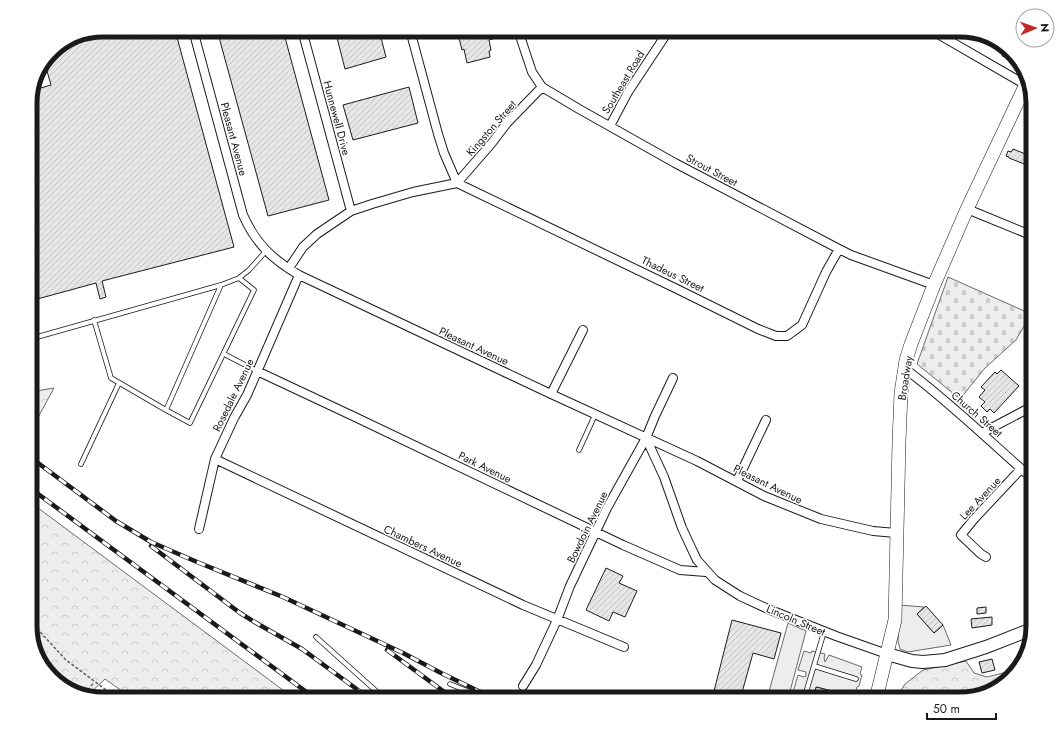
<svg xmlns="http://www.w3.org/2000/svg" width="1063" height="729" viewBox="0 0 1063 729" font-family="Jost,sans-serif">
<defs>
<pattern id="forest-crowns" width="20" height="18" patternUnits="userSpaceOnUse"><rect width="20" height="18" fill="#ededed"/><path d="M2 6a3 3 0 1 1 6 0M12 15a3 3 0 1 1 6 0" fill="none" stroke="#cbcbcb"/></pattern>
<pattern id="cemetery-stones" width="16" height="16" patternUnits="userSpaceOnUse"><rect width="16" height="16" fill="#ededed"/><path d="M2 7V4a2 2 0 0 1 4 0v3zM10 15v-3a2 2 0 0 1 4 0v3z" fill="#cbcbcb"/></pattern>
<pattern id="building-hatch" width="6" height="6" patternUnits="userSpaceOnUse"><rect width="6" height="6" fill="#e6e6e6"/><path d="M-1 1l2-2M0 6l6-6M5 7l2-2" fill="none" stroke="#c5c5c5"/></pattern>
</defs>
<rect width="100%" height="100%" fill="#fff"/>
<path fill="#ededed" stroke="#6a6a6a" d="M 899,605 L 924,607 L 917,614 L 934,633 L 943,625 L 951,645 L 908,652 L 900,649 L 898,641 Z
M 788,623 L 806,631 L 788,699 L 782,699 L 768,695 Z
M 804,651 L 811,653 L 812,651 L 825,654 L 824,658 L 825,662 L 829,655 L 862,667 L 860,674 L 862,675 L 859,686 L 857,687 L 854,697 L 817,687 L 813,699 L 791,699 L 798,675 L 804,677 L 806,676 L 806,672 L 798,670 Z"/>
<path fill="url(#forest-crowns)" stroke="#6a6a6a" d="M 54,388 L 30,432 L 30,392 Z
M 30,502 L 295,699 L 133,699 L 105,679 L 88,695 L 62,687 L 40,663 L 30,631 Z
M 966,661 L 974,673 L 987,677 L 1019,669 L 993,691 L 961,699 L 896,698 L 905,684 L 923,670 Z"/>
<path fill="url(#cemetery-stones)" stroke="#6a6a6a" d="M 948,277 L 1031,314 L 1016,340 L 985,368 L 960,399 L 917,364 Z"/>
<path fill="url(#building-hatch)" stroke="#1a1a1a" d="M 102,30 L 175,30 L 234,247 L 102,281 L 106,297 L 100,299 L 96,283 L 30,301 L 30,98 L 34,90 L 51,85 L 45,64 L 51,51 L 75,35 Z
M 217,30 L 283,30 L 329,200 L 268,216 Z
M 335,30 L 379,30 L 386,57 L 345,69 Z
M 459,30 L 494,30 L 496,38 L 489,40 L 491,50 L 489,51 L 490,57 L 467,63 L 464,49 L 462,50 L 458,34 L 460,34 Z
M 1005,47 L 1018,62 L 1002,56 Z
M 409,87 L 418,123 L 353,140 L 343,105 Z
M 1013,149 L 1033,157 L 1030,163 L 1033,164 L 1032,167 L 1009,158 L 1009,157 L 1006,156 L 1008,151 L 1011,152 Z
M 1001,370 L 1019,386 L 994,413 L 990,409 L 987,412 L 981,406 L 985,402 L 979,397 L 985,390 L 981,387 L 995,372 L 997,374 Z
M 606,568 L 623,576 L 619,583 L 637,591 L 625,617 L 613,612 L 609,621 L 586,610 Z
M 926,606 L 943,625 L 934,633 L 917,614 Z
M 986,607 L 986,613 L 977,614 L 977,608 Z
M 992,617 L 992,625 L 972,628 L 971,619 Z
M 732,620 L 781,633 L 774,659 L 753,653 L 741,696 L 750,699 L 712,699 Z
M 992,659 L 995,670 L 982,673 L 979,662 Z
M 816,687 L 852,696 L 852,699 L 813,699 Z"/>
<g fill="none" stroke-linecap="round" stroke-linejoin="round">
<defs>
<path id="lane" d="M 221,285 L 166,410 L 190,423 L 254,290 L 239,278
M 94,320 L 111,378 L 166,410
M 30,339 L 221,285 L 239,278 L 249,270 L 266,251
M 224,354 L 257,371
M 579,450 L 595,415
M 81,464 L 119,383
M 316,637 L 385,699
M 814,666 L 856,679
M 450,684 L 470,692 L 480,699
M 804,699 L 824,632"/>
<path id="street" d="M 193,30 L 243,215 C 256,244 272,259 299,275 L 551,394 L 697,461 L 764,496 L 821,519 L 873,531 L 896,533
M 302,30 L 351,211
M 410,30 L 438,134 L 444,153 L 457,183 L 677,289 L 758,329 L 776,336 L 787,336 L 802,325 L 826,272 L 839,249
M 518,30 L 532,72 L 542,87 L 579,109 L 675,163 L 839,249 L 851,255 L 934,285
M 931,30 L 1026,85
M 610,126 L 628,92 L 669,30
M 967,209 L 1033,236
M 289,268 L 303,247 L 317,234 L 351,211 L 372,204 L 413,192 L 457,183 L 491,144 L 507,123 L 542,87
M 904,368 C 950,402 990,442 1033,479
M 257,371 L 355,417 L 623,545 L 680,570 L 706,572
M 551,394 L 583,330
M 982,433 L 1033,406
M 646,438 L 664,477 L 682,528 L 689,543 L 697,560 L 715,580 L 740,596 L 768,609 L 836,636 L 887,654
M 215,459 L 523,605 L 624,647
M 737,481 L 766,420
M 199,529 L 215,459 L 234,418 L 247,395 L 299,275
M 986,557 L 981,554 L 961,535 L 974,519 L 1021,469
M 523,686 L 536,665 L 557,620 L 570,586 L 607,508 L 646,438 L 655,416 L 673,378"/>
<path id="secondary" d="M 887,654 L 912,661 L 923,662 L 945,660 L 986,647 L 1032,629"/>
<path id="primary" d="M 876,699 L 895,620 L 899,442 L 901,393 L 906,360 L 911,344 L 934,285 L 967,209 L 1028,80"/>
</defs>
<use href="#lane" stroke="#1a1a1a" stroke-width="5.5"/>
<use href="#street" stroke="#1a1a1a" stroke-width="10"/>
<use href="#secondary" stroke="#1a1a1a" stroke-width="14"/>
<use href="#primary" stroke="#1a1a1a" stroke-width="14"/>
<path stroke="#5f5f5f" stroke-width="1.5" stroke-dasharray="3 2" stroke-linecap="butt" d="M 30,621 L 66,660 L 118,699
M 85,694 L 94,682"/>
<use href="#lane" stroke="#fff" stroke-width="4"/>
<use href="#street" stroke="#fff" stroke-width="8"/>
<use href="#secondary" stroke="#fff" stroke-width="12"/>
<use href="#primary" stroke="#fff" stroke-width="13"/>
<defs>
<path id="rail" d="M 30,457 L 116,521 L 151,542 L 197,562 L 283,597 L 403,653 L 441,673 L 495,699
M 30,488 L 316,699
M 151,546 L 240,613 L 258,624 L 302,649 L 362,693 L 373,699
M 387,650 L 454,699"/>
</defs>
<use href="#rail" stroke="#1a1a1a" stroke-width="4.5"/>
<use href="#rail" stroke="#fff" stroke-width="3" stroke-dasharray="9" stroke-linecap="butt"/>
</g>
<g text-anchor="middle" stroke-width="3" stroke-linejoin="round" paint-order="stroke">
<g font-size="11" fill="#1a1a1a" stroke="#fff">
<text transform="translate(623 82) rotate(-59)" y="4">Southeast Road</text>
<text transform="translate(337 118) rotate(75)" y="4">Hunnewell Drive</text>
<text transform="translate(491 128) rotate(-49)" y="4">Kingston Street</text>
<text transform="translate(234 139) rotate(75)" y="4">Pleasant Avenue</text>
<text transform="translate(712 170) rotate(28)" y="4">Strout Street</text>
<text transform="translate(673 274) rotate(26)" y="4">Thadeus Street</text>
<text transform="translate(474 346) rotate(25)" y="4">Pleasant Avenue</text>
<text transform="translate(905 378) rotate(-81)" y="4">Broadway</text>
<text transform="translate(233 395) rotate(-64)" y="4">Rosedale Avenue</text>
<text transform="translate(977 414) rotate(41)" y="4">Church Street</text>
<text transform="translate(485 467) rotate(26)" y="4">Park Avenue</text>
<text transform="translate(768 484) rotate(26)" y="4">Pleasant Avenue</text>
<text transform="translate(980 498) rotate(-47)" y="4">Lee Avenue</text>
<text transform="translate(587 527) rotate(-64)" y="4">Bowdoin Avenue</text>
<text transform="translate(423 546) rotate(25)" y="4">Chambers Avenue</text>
<text transform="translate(796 620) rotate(23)" y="4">Lincoln Street</text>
</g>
</g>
<path d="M0 0H1063V729H0ZM103 37H960A66 66 0 0 1 1026 103V626A66 66 0 0 1 960 692H103A66 66 0 0 1 37 626V103A66 66 0 0 1 103 37Z" fill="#fff" fill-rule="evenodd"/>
<path fill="none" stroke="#1a1a1a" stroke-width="5" d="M103 37H960A66 66 0 0 1 1026 103V626A66 66 0 0 1 960 692H103A66 66 0 0 1 37 626V103A66 66 0 0 1 103 37Z"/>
<g transform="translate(1035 28) rotate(88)"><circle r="19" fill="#ffffff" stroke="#a3a3a3"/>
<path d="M0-3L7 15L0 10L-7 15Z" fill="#c62828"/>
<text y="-6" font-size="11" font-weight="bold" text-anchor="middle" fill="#1a1a1a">N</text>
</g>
<path d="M927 713v6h69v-6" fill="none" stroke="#1a1a1a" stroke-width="2"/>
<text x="933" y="713" font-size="12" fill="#1a1a1a" stroke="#ffffff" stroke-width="3" paint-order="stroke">50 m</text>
</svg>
